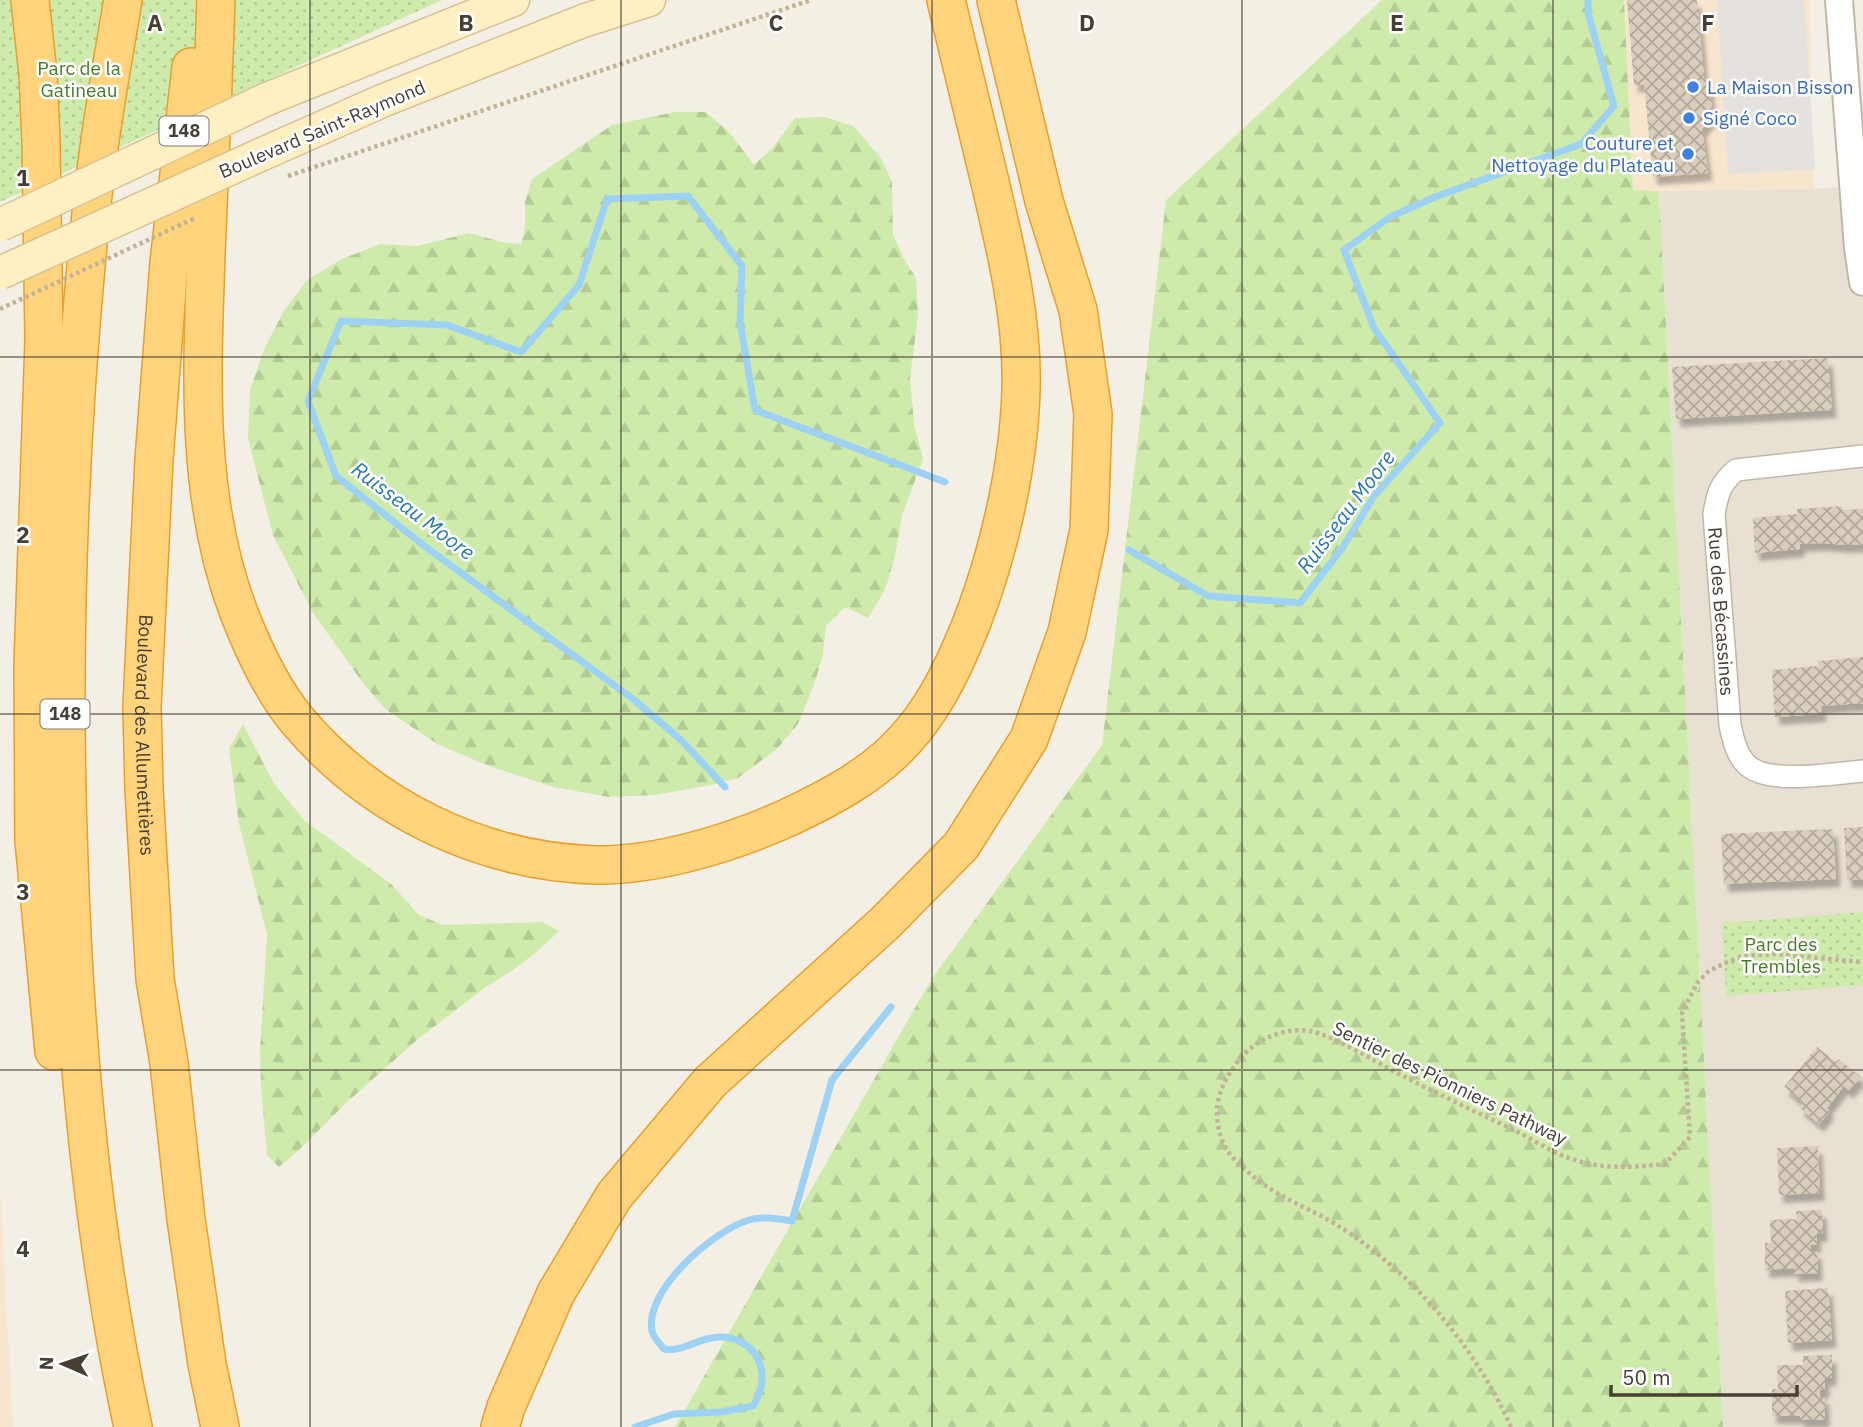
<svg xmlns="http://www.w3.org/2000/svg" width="1863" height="1427" viewBox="0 0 1863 1427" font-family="'IBM Plex Sans',sans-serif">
<defs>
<pattern id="forest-firs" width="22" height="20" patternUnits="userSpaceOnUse" patternTransform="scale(1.75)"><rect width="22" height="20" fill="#cfebab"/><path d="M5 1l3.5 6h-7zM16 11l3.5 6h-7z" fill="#b3cb94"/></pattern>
<pattern id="park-dots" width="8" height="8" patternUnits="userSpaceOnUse" patternTransform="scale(1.75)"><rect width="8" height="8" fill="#cfebab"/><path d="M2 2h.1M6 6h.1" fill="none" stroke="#b3cb94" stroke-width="1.8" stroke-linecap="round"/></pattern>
<pattern id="building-cross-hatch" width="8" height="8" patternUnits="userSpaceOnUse" patternTransform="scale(1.75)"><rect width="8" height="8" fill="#d9cdbd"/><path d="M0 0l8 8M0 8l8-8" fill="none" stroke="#b2a89a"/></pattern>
<filter id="shadow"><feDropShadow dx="4.5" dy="8" stdDeviation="2" flood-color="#0004"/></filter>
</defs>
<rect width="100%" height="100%" fill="#f4efe5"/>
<path fill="#e8e1d3" d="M 1863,185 L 1863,1427 L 1723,1427 L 1659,191 L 1814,189 Z"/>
<path fill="#f7e5ce" d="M 1624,0 L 1809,0 L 1814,189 L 1633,191 Z
M 0,1189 L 13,1427 L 0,1427 Z"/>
<path fill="url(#forest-firs)" d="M 1382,0 L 1624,0 L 1633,190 L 1659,191 L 1723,1427 L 675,1427 L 931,980 L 1102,745 L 1166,200 Z
M 675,112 L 706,112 L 730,133 L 754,165 L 774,146 L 795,118 L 825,117 L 853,126 L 881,158 L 892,182 L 893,234 L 904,259 L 916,278 L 918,315 L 910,379 L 914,424 L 923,459 L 902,515 L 895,556 L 885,590 L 868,618 L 845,607 L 826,626 L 823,655 L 814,685 L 798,724 L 776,750 L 738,778 L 706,786 L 655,795 L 609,797 L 553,787 L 489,766 L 439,745 L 385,709 L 363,683 L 313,613 L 273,535 L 248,439 L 250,389 L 266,345 L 284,311 L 307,280 L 342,259 L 380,244 L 417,246 L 469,233 L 502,242 L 521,244 L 525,227 L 525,202 L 532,179 L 612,125 Z
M 243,724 L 273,782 L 305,821 L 391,884 L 419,915 L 443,925 L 543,922 L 559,931 L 540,949 L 516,968 L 486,987 L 418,1039 L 345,1104 L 299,1150 L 279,1167 L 267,1155 L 261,1087 L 260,1050 L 267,934 L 239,824 L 229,749 Z"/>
<path fill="url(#park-dots)" d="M 0,0 L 442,0 L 0,202 Z
M 1863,912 L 1863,985 L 1726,996 L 1722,923 Z"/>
<path fill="#e4e1de" d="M 1717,0 L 1804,0 L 1815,169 L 1728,174 Z"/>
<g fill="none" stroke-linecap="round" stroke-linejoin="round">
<path stroke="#9dd2f5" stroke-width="7" d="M 1129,550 L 1208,596 L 1300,603 L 1343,547 L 1374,496 L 1440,423 L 1374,328 L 1344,250 L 1390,217 L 1435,197 L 1581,144 L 1614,106 L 1588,13 L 1588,0
M 725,787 L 681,740 L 633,699 L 427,548 L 336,476 L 308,401 L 341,321 L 447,325 L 521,352 L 579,285 L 607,199 L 688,196 L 742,266 L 740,322 L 755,410 L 945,482
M 635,1427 L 674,1414 L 721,1412 L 753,1406 C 761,1392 765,1379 760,1364 C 754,1344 731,1334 711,1338 C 694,1341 681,1352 664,1349 C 660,1344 653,1337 652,1331 C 644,1290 714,1230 749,1220 C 763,1216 778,1219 792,1221 L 832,1080 L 891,1007"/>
</g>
<path fill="url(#building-cross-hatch)" filter="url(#shadow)" d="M 1627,0 L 1697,0 L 1704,78 L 1709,85 L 1713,116 L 1702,129 L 1708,173 L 1653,177 L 1644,84 L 1634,85 Z
M 1828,358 L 1832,410 L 1676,419 L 1672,367 Z
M 1842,506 L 1842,510 L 1863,509 L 1863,544 L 1845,545 L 1822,543 L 1800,544 L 1800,549 L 1755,553 L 1753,518 L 1798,514 L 1797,509 Z
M 1863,657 L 1863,703 L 1821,706 L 1822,714 L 1775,717 L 1772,670 L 1818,666 L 1818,661 Z
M 1863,827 L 1863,879 L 1847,880 L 1844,828 Z
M 1833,829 L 1836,879 L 1724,884 L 1721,834 Z
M 1817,1047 L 1836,1062 L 1839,1059 L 1861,1077 L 1849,1091 L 1844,1086 L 1827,1108 L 1830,1111 L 1819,1124 L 1799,1107 L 1803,1103 L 1784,1087 Z
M 1818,1146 L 1820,1193 L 1779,1195 L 1777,1148 Z
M 1822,1210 L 1823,1234 L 1816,1234 L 1817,1245 L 1810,1245 L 1811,1251 L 1817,1251 L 1818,1273 L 1794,1274 L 1794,1268 L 1765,1270 L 1765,1243 L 1771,1243 L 1770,1220 L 1797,1219 L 1796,1211 Z
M 1828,1288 L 1832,1340 L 1788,1343 L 1785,1291 Z
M 1832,1355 L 1832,1378 L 1825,1378 L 1825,1390 L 1820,1390 L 1820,1397 L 1825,1397 L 1825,1420 L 1800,1420 L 1800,1416 L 1772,1416 L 1772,1389 L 1778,1389 L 1777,1365 L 1803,1365 L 1803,1356 Z"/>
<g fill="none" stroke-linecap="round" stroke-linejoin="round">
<defs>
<g id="minor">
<path id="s1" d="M 1863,456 L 1736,470 C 1720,484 1718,492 1714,514 L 1730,725 C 1733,738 1736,754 1746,764 C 1767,786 1835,773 1863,771"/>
</g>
<path id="tertiary" d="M 1839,0 L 1858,248 L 1863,282"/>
<path id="secondary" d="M 267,99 L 513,0
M 260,155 L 382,101 L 583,21 L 649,0"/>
<g id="trunk">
<path d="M 30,0 L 38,74 L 41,141 L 44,340 L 33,666 L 34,840 L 54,1051"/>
<path d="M 123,0 C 111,71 98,142 91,214 C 69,429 61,646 69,862 C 75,1051 93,1242 133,1427"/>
<path d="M 216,0 C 213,85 210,169 206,254 C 202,374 195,498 239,613 C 253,649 272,690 297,720 C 371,808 480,861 595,865 C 657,866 731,843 787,818 C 879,775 921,741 962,646 C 995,571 1019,471 1021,389 C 1023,319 1006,250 990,182 C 975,122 961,61 946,0"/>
<path id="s2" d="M 191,67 L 169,263 L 154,460 L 142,706 L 144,789 L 155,979 L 169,1063 L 186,1219 L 207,1364 L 220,1427"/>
<path d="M 500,1427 L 506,1407 L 556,1293 L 614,1196 L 710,1082 L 885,923 L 961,846 L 1029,739 L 1067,632 L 1089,530 L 1093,414 L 1078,310 L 1044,201 L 996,0"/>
</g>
</defs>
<use href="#minor" stroke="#c0b7a7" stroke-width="24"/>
<use href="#tertiary" stroke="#c0b7a7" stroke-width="30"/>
<use href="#secondary" stroke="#d7c392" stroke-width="35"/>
<use href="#trunk" stroke="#e79f2c" stroke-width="40"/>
<path stroke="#c2b297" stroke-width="4.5" stroke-dasharray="3.5 3.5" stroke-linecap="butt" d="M 288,176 L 811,0
M 1511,1427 C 1475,1347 1416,1277 1342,1228 C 1314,1210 1281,1199 1255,1178 C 1231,1159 1218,1145 1217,1113 C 1217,1093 1227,1075 1239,1060 C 1255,1040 1283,1027 1309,1031 C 1333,1035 1372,1060 1395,1072 C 1434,1092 1474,1111 1514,1130 C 1534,1140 1554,1154 1575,1160 C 1605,1170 1635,1167 1665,1164 L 1690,1137 L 1682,1013 L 1697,983 L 1709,971 L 1725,963 L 1744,956 L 1774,954 L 1863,962"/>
<use href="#minor" stroke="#fff" stroke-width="21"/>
<use href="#tertiary" stroke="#fff" stroke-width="26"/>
<use href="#secondary" stroke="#fff0c4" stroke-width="32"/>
<use href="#trunk" stroke="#ffd47c" stroke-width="37"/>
<defs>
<path id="secondary-bridge" d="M 0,225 L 267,99
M 0,273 L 260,155"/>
</defs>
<use href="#secondary-bridge" stroke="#d7c392" stroke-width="35" stroke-linecap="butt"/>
<path stroke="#c2b297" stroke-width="4.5" stroke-dasharray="3.5 3.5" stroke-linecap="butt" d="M 0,309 L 195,218"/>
<use href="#secondary-bridge" stroke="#fff0c4" stroke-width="32"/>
</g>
<path fill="none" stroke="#473f34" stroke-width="2" stroke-opacity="0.55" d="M 310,0 L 310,1427M 621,0 L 621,1427M 932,0 L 932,1427M 1242,0 L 1242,1427M 1553,0 L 1553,1427M 0,357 L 1863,357M 0,714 L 1863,714M 0,1070 L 1863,1070"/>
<g fill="#3f7fe0" stroke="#fff" stroke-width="2.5">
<circle cx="1693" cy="87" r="7"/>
<circle cx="1689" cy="118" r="7"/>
<circle cx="1688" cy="154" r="7"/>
</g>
<g text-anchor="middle" stroke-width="5" stroke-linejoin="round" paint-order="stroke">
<g fill="#fff" stroke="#7e7971" stroke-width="2">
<rect x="159.5" y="116.5" width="49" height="29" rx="5"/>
<rect x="40.5" y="699.5" width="49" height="29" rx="5"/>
</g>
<g font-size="18" font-weight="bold" fill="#473f34">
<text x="184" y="137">148</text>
<text x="65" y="720">148</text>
</g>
<g font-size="19" fill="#467c24" stroke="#fff">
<text x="79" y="75">Parc de la<tspan x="79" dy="22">Gatineau</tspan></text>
<text x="1781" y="951">Parc des<tspan x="1781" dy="22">Trembles</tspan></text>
</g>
<g font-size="19" fill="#366cbe" stroke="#fff" text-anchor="start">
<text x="1707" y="94">La Maison Bisson</text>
<text x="1703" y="125">Signé Coco</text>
<text x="1674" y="150" text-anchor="end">Couture et<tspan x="1674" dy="22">Nettoyage du Plateau</tspan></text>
</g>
<g font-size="19" fill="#473f34" stroke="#fff">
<text transform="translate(322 129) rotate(-23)" y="7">Boulevard Saint-Raymond</text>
<text dy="7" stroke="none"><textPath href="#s1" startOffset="276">Rue des Bécassines</textPath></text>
<text dy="7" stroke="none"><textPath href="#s2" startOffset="670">Boulevard des Allumettières</textPath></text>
<text transform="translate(1450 1083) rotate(26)" y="7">Sentier des Pionniers Pathway</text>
</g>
<g font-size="21" font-style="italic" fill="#2678b1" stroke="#fff">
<text transform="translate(413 511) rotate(37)" y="7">Ruisseau Moore</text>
<text transform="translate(1346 512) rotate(-53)" y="7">Ruisseau Moore</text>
</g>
</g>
<g font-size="23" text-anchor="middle" font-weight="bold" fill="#473f34" stroke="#fff" stroke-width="5" stroke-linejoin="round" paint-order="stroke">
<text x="155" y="31">A</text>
<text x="466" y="31">B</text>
<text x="776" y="31">C</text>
<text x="1087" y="31">D</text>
<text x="1397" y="31">E</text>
<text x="1708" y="31">F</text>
<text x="23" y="186">1</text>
<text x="23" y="543">2</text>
<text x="23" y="900">3</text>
<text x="23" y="1257">4</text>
</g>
<g transform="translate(63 1364) rotate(272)" stroke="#ffffff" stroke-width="5" paint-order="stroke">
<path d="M0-5L12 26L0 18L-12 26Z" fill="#473f34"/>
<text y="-10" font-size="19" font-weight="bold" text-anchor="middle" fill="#473f34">N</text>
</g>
<path d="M1611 1385v10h186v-10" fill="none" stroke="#473f34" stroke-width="3.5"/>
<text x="1622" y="1385" font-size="21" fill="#473f34" stroke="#ffffff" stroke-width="5" paint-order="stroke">50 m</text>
</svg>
